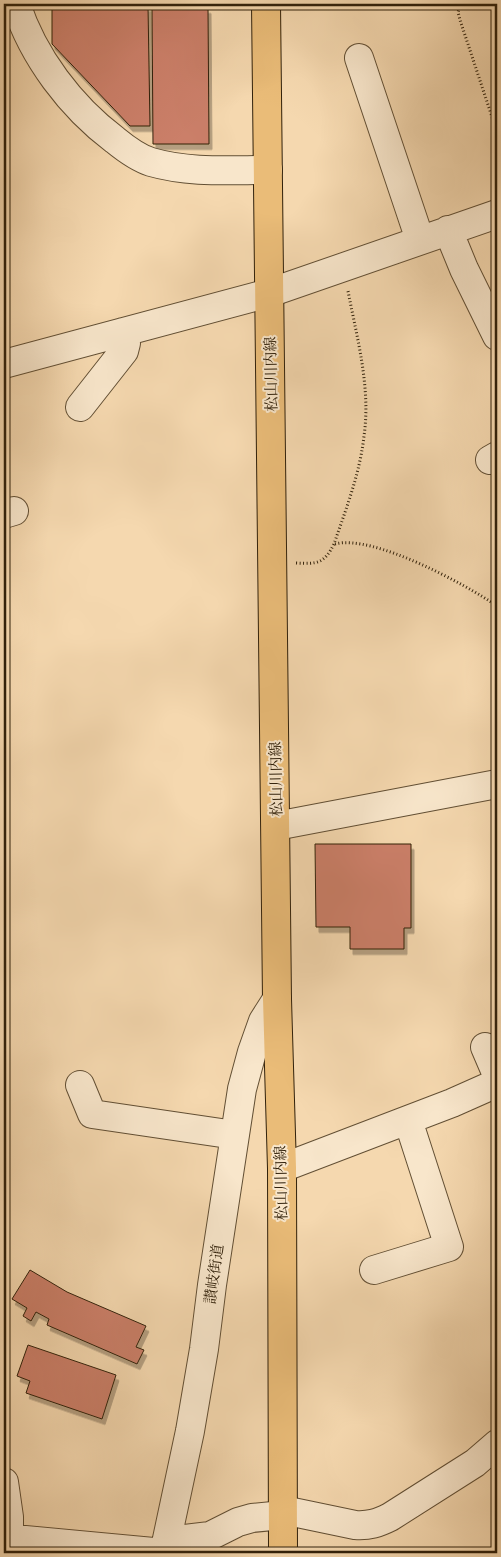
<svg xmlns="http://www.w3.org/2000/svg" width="501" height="1557" viewBox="0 0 501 1557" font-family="'Old Standard TT','Noto Serif JP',serif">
<defs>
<filter id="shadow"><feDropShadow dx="3" dy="5.5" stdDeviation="0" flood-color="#0004"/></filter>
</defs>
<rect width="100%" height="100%" fill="#f5d8af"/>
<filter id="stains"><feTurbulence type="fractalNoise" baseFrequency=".004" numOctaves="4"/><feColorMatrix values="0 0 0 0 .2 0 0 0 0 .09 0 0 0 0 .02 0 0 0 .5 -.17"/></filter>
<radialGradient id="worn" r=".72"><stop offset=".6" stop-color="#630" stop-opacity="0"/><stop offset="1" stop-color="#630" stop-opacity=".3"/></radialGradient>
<path fill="#cb7f69" stroke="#31210b" filter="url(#shadow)" d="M 148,6 L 150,126 L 130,126 L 52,44 L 52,8 Z
M 152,8 L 208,8 L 209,144 L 153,144 Z
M 315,844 L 411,844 L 411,928 L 404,928 L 404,949 L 350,949 L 350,927 L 316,927 Z
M 30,1270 L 67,1292 L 146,1326 L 136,1347 L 144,1350 L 137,1364 L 47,1325 L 49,1319 L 36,1312 L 31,1321 L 23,1316 L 27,1308 L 12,1299 Z
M 28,1345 L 116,1375 L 102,1419 L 26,1393 L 30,1381 L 17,1376 Z"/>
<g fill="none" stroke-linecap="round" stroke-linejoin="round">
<defs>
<path id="minor" d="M 16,4 C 33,57 71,107 115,140 C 126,149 138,158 151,162 C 189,173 229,170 268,170
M 359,58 L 420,240
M 448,230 L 464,269 L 497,336
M 4,364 L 269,293 L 497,214
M 80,407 L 124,351 L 126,343 L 123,332
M 490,460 L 497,456
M 4,514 L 14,511
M 276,826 L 497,784
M 485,1047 L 497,1075
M 80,1085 L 92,1114 L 235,1135
M 282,1168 L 452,1103 L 497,1083
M 374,1270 L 449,1247 L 408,1120
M 4,1482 L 9,1517 L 9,1553
M 283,1510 L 355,1525 C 369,1526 378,1523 390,1517 L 475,1463 L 497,1444
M 4,1538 L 164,1553
M 167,1541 L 210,1536 L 238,1522 L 252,1518 L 283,1515
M 164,1553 L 190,1431 L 204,1349 L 212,1285 L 242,1089 L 252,1052 L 263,1021 L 277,999"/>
<path id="major" d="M 266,4 L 277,999 L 282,1168 L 283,1553"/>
</defs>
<use href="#minor" stroke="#624f34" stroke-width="30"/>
<use href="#major" stroke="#31210b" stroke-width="30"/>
<path stroke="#31210b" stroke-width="3" stroke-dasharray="1 2.5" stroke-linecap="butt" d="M 461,4 L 458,12 L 460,20 L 497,132
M 335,544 C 373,534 465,584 497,606
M 296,563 C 317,564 324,564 334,544 C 346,509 360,473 364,436 C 371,388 357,338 348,291"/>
<use href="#minor" stroke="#f8e6cb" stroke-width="28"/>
<use href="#major" stroke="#eabc78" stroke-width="28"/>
</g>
<g text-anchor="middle" stroke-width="4" stroke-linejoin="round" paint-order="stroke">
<g font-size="15" fill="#31210b" stroke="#f8e6cb">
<text transform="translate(271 374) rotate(-91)" y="5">松山川内線</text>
<text transform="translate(276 779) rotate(-91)" y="5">松山川内線</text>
<text transform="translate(281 1183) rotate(-91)" y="5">松山川内線</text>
<text transform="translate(214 1274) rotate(-82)" y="5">讃岐街道</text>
</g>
</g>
<rect width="501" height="1557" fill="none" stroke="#f5d8af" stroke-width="20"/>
<rect x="5" y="5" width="491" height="1547" fill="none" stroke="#31210b" stroke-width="2.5"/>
<rect x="10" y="10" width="481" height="1537" fill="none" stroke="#31210b"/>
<rect width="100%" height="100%" filter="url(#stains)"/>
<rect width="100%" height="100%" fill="url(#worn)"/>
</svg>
